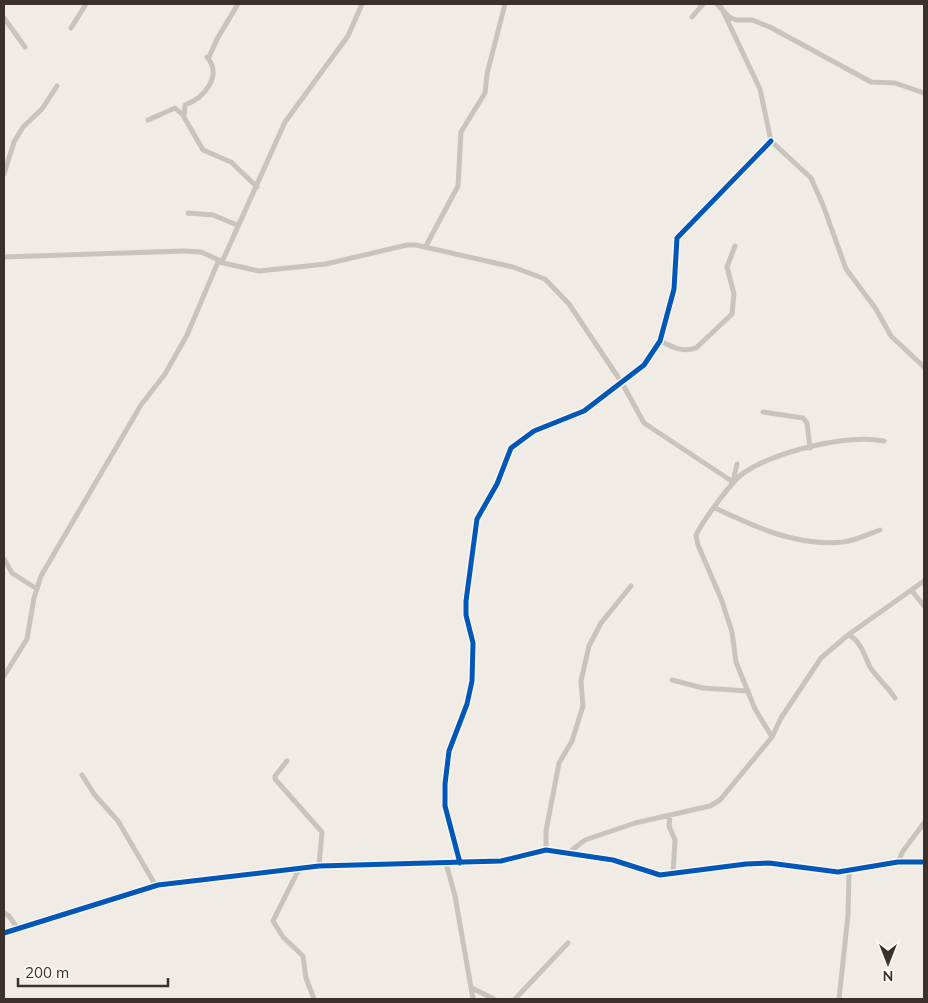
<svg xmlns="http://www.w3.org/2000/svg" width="928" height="1003" viewBox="0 0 928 1003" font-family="Mulish,sans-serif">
<rect width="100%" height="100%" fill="#f0ebe5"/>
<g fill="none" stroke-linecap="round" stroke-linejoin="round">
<path stroke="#c9c3be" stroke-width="5" d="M 238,4 L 217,39 L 209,57 L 207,57 C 223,76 204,98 185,105 L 184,117 L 203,150 L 231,162 L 257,187
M 717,4 L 729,17 L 736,20 L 752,20 L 770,27 L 871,82 L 895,83 L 924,93
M 721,7 L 760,89 L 771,141 L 811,178 L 823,205 L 846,269 L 876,309 L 891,336 L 924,367
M 692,17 L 703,4
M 4,18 L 25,47
M 71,28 L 86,4
M 148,120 L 175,108 L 184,116
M 4,174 L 14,142 L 23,127 L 42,109 L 57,86
M 188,213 L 213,215 L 237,225
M 426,246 L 458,186 L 461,132 L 485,93 L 487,74 L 505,4
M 4,257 L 184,251 L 201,252 L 221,261
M 219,262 L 259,271 L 326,264 L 407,245 L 416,245 L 513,267 L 545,279 L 569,304 L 622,383 L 644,423 L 733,482 L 737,464
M 660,341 C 673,347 682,353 696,348 L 732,314 L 734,294 L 727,267 L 735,246
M 763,412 L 803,418 L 807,423 L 810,448
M 715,508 C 755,527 798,547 843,542 C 855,541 868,534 880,530
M 4,559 L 12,573 L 37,589
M 912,591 L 924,606
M 848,635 C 860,639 865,657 870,667 C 877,678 888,687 895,698
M 4,676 L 27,639 L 34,598 L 41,576 L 141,405 L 165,374 L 187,335 L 218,262 L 222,262 L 285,122 L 348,36 L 362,4
M 672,680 L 703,688 L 748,691
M 772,737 L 755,709 L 736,662 L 732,632 L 722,601 L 698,545 L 696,535 C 703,521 732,480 745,472 C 778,451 846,434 884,441
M 287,761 L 275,776 L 275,779 L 322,832 L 319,866
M 82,775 L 94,794 L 118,821 L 156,886
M 670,816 L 669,826 L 675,840 L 673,874
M 546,850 L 546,831 L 559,763 L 572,741 L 583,706 L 581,681 L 589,646 L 601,623 L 631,586
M 568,853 L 585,840 L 635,823 L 710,806 L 720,800 L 772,737 L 781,718 L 821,658 L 848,635 L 924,581
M 898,862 L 903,851 L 924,823
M 446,863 L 455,896 L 473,999
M 460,863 L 445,806 L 445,784 L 449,751 L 467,704 L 472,681 L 473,643 L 466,615 L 466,601 L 477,519 L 497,484 L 511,448 L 534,431 L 584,411 L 644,365 L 660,341 L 674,289 L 677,238 L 771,141
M 301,868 L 297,873 L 273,921 L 283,937 L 303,956 L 306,978 L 314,999
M 4,913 L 9,916 L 18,929
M 4,933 L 158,885 L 319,866 L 501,861 L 546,850 L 613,860 L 660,875 L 746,864 L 769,863 L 838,872 L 898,862 L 924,862
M 472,988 L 494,999
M 515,999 L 568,943
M 839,999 L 848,915 L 849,872"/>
<defs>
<path id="cycleway" d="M 460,863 L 445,806 L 445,784 L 449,751 L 467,704 L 472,681 L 473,643 L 466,615 L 466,601 L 477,519 L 497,484 L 511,448 L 534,431 L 584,411 L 644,365 L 660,341 L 674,289 L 677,238 L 771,141
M 4,933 L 158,885 L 319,866 L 501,861 L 546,850 L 613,860 L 660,875 L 746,864 L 769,863 L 838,872 L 898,862 L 924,862"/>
</defs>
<use href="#cycleway" stroke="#fbf5ee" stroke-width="8"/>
<use href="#cycleway" stroke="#0057b8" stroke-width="5"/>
</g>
<rect width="928" height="1003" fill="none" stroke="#3b302b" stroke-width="10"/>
<g transform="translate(888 963) rotate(180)" stroke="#fbf5ee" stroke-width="4" paint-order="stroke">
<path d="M0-4L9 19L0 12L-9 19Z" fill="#3b302b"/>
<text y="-8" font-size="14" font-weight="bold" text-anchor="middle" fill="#3b302b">N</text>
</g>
<path d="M18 978v8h150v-8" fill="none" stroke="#3b302b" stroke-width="2.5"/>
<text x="25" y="978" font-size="15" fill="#3b302b" stroke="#fbf5ee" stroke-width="4" paint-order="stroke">200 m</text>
</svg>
